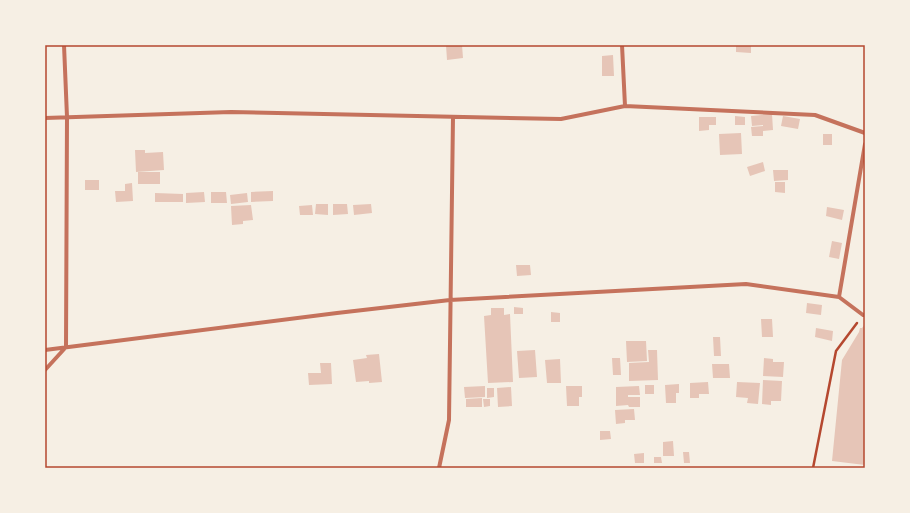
<svg xmlns="http://www.w3.org/2000/svg" width="910" height="513" viewBox="0 0 910 513" font-family="'Alegreya Sans',sans-serif">
<rect width="100%" height="100%" fill="#f6efe4"/>
<path fill="#e6c5b7" d="M 446,45 L 462,45 L 463,58 L 447,60 Z
M 736,45 L 751,45 L 751,53 L 736,52 Z
M 613,55 L 614,76 L 602,76 L 602,56 Z
M 772,114 L 773,130 L 763,131 L 763,136 L 752,136 L 751,127 L 763,126 L 763,125 L 752,126 L 751,116 Z
M 735,116 L 745,117 L 745,125 L 735,125 Z
M 783,116 L 800,119 L 798,129 L 781,126 Z
M 699,117 L 716,117 L 716,125 L 709,125 L 709,130 L 699,131 Z
M 741,133 L 742,154 L 720,155 L 719,134 Z
M 823,134 L 832,134 L 832,145 L 823,145 Z
M 135,150 L 145,150 L 145,153 L 163,152 L 164,170 L 136,172 Z
M 763,162 L 765,171 L 750,176 L 747,167 Z
M 773,170 L 788,170 L 788,180 L 774,181 Z
M 138,172 L 160,172 L 160,184 L 138,184 Z
M 85,180 L 99,180 L 99,190 L 85,190 Z
M 775,182 L 785,182 L 785,193 L 775,192 Z
M 132,183 L 133,201 L 116,202 L 115,191 L 125,191 L 125,184 Z
M 273,191 L 273,201 L 251,202 L 251,192 Z
M 204,192 L 205,202 L 186,203 L 186,193 Z
M 211,192 L 226,192 L 227,203 L 211,203 Z
M 155,193 L 183,194 L 183,202 L 155,202 Z
M 247,193 L 248,202 L 231,204 L 230,195 Z
M 316,204 L 328,204 L 328,215 L 315,214 Z
M 333,204 L 347,204 L 348,214 L 333,215 Z
M 371,204 L 372,213 L 354,215 L 353,205 Z
M 251,205 L 253,220 L 243,221 L 243,224 L 232,225 L 231,206 Z
M 312,205 L 313,215 L 300,215 L 299,206 Z
M 827,207 L 844,210 L 842,220 L 826,216 Z
M 832,241 L 842,243 L 839,259 L 829,257 Z
M 516,265 L 530,265 L 531,275 L 517,276 Z
M 807,303 L 822,305 L 821,315 L 806,313 Z
M 514,307 L 523,308 L 523,314 L 514,314 Z
M 491,308 L 504,308 L 504,315 L 510,314 L 513,382 L 488,383 L 484,316 L 491,315 Z
M 551,312 L 560,313 L 560,322 L 551,322 Z
M 761,319 L 772,319 L 773,337 L 762,337 Z
M 865,324 L 865,465 L 832,461 L 842,360 L 859,332 L 860,328 L 862,328 Z
M 816,328 L 833,331 L 832,341 L 815,337 Z
M 713,337 L 720,337 L 721,356 L 714,356 Z
M 626,341 L 646,341 L 647,361 L 627,362 Z
M 535,350 L 537,377 L 519,378 L 517,351 Z
M 648,350 L 657,350 L 658,380 L 629,381 L 629,363 L 649,362 Z
M 379,354 L 382,382 L 369,383 L 369,381 L 356,382 L 353,360 L 367,358 L 366,355 Z
M 612,358 L 620,358 L 621,375 L 613,375 Z
M 764,358 L 773,359 L 773,362 L 784,362 L 783,377 L 763,376 Z
M 560,359 L 561,383 L 547,383 L 545,360 Z
M 320,363 L 331,363 L 332,384 L 309,385 L 308,373 L 321,373 Z
M 712,364 L 729,364 L 730,378 L 713,378 Z
M 763,380 L 782,381 L 781,401 L 771,401 L 771,405 L 762,404 Z
M 708,382 L 709,394 L 699,394 L 699,398 L 690,398 L 690,383 Z
M 737,382 L 760,383 L 758,404 L 747,403 L 748,398 L 736,397 Z
M 679,384 L 679,393 L 676,393 L 676,403 L 666,403 L 665,385 Z
M 645,385 L 654,385 L 654,394 L 645,394 Z
M 485,386 L 485,397 L 465,398 L 464,387 Z
M 566,386 L 582,386 L 582,397 L 579,397 L 579,406 L 567,406 Z
M 639,386 L 640,395 L 628,395 L 628,397 L 640,397 L 640,407 L 629,407 L 628,405 L 616,406 L 616,387 Z
M 511,387 L 512,406 L 498,407 L 497,388 Z
M 487,388 L 494,388 L 494,397 L 487,398 Z
M 482,398 L 482,407 L 466,407 L 466,399 Z
M 483,399 L 490,399 L 490,406 L 484,407 Z
M 634,409 L 635,420 L 625,420 L 625,423 L 616,424 L 615,410 Z
M 600,431 L 610,431 L 611,439 L 600,440 Z
M 673,441 L 674,456 L 663,456 L 663,442 Z
M 683,452 L 689,452 L 690,463 L 684,463 Z
M 644,453 L 644,463 L 635,463 L 634,454 Z
M 654,457 L 661,457 L 662,463 L 654,463 Z"/>
<g fill="none" stroke-linecap="round" stroke-linejoin="round">
<path stroke="#b5482f" stroke-width="2.5" d="M 813,468 L 836,351 L 857,323"/>
<path stroke="#c5725c" stroke-width="4" d="M 622,45 L 625,106
M 45,118 L 231,112 L 561,119 L 625,106 L 815,115 L 865,133
M 839,297 L 865,144
M 45,350 L 337,313 L 450,300 L 746,284 L 839,297 L 863,315
M 45,370 L 66,347 L 67,117 L 64,45
M 439,468 L 449,420 L 453,117"/>
</g>
<rect width="910" height="513" fill="none" stroke="#f6efe4" stroke-width="92"/>
<rect x="46" y="46" width="818" height="421" fill="none" stroke="#b5482f" stroke-width="1.5"/>
</svg>
